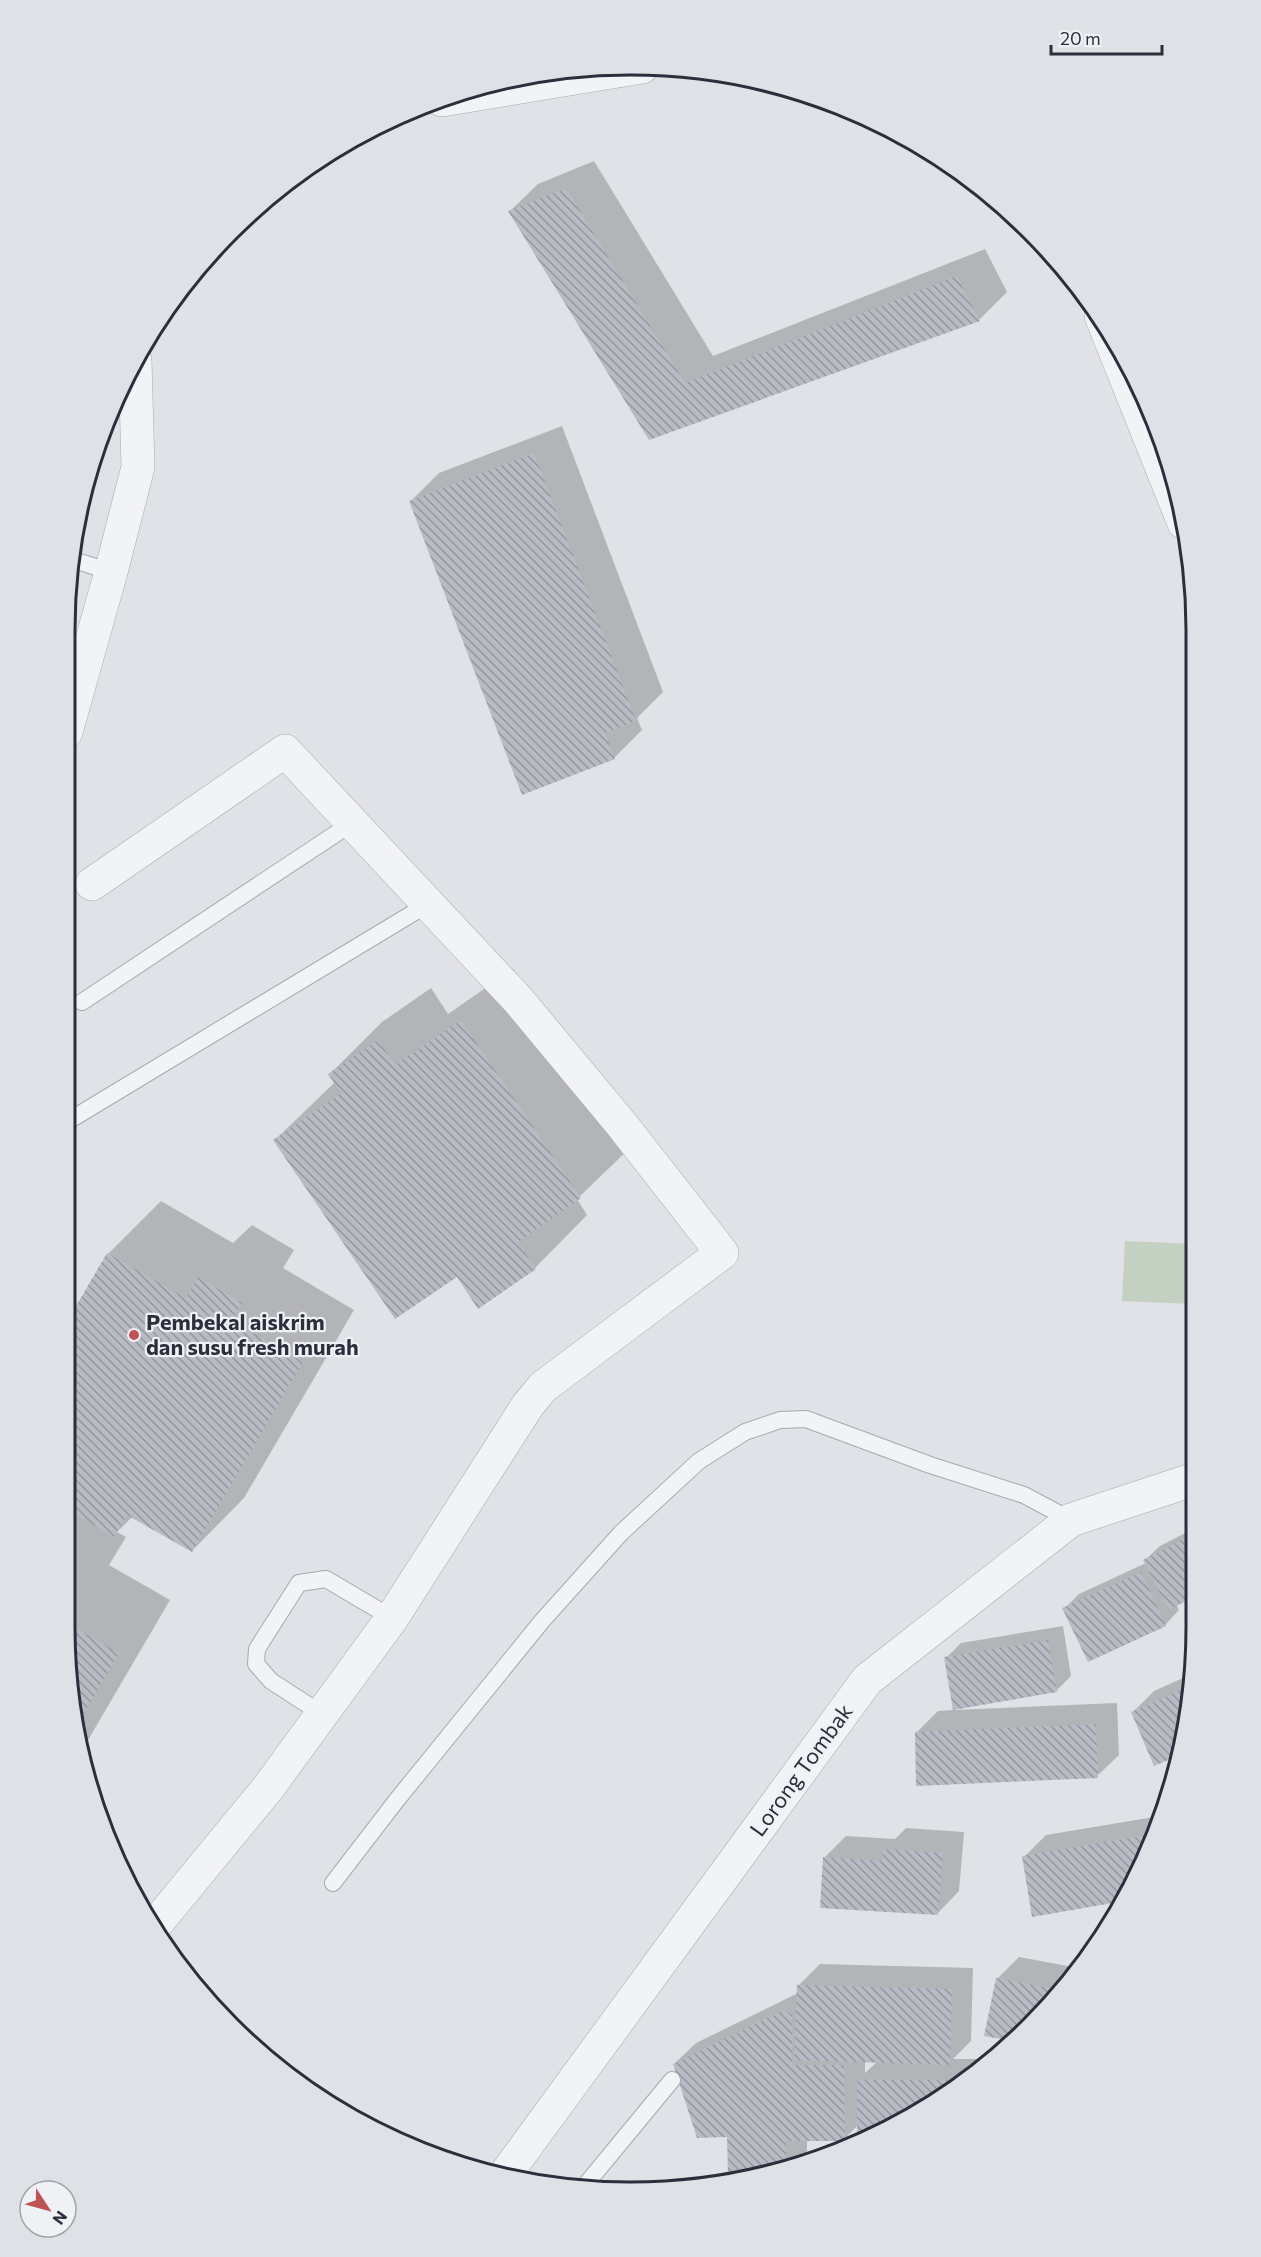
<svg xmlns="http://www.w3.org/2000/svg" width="1261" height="2257" viewBox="0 0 1261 2257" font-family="Commissioner,sans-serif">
<defs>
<pattern id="building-back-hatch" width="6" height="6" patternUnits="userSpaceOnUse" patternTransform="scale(1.5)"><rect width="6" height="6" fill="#b8bbc3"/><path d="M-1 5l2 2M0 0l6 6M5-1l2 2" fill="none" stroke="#9698a0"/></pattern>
</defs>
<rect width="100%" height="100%" fill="#e0e2e7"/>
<path fill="#c4d0c2" d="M 1125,1241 L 1194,1244 L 1194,1304 L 1122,1301 Z"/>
<path fill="#0003" fill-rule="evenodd" d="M 594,161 L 713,356 L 985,249 L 1007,292 L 980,319 L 649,438 L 510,211 L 538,184 Z
M 562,426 L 663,692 L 637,718 L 642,730 L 614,758 L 411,501 L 439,473 Z
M 513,969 L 633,1145 L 577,1199 L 587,1215 L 535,1268 L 478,1306 L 457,1275 L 275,1140 L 335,1082 L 330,1074 L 382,1022 L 431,988 L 448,1014 Z
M 161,1201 L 233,1243 L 252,1225 L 294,1250 L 283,1268 L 354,1310 L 244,1498 L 192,1551 L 133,1516 L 117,1532 L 126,1537 L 109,1565 L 170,1600 L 84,1747 L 64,1627 L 65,1328 L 108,1254 Z
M 1195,1528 L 1195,1595 L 1176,1604 L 1179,1610 L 1165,1625 L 1064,1609 L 1079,1594 L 1146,1563 L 1145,1560 L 1160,1546 Z
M 1063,1626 L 1071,1676 L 1056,1691 L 954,1708 L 954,1710 L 1117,1703 L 1119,1755 L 1097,1776 L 916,1733 L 938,1711 L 954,1710 L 946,1658 L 961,1643 Z
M 1194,1673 L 1180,1753 L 1155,1764 L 1133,1712 L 1154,1691 Z
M 1160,1816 L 1125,1900 L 1033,1915 L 1024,1857 L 1046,1835 Z
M 906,1828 L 964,1832 L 959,1891 L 938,1913 L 825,1857 L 846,1836 L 895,1839 Z
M 1019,1957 L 1073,1967 L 1014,2040 L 986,2035 L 997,1979 Z
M 820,1964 L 973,1968 L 971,2041 L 953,2059 L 993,2059 L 858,2143 L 858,2125 L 844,2139 L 807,2140 L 807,2151 L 797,2161 L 743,2174 L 730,2174 L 729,2136 L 674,2064 L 696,2043 L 798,1993 L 799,1985 ZM 865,2061 L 878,2061 L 865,2073 Z"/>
<path fill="url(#building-back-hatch)" d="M 566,188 L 685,383 L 957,276 L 980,321 L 649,440 L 508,211 Z
M 534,453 L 636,721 L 605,733 L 615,759 L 522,795 L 409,501 Z
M 461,1020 L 581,1198 L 518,1242 L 536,1269 L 478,1309 L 457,1277 L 395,1319 L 273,1140 L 341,1093 L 328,1074 L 378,1040 L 395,1065 Z
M 107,1253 L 186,1298 L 198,1277 L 242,1303 L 232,1321 L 303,1362 L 192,1552 L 127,1515 L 114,1537 L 65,1508 L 65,1325 Z
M 1195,1533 L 1195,1596 L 1169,1610 L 1143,1560 Z
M 1141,1572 L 1166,1626 L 1088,1662 L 1062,1608 Z
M 65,1584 L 75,1590 L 65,1607 Z
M 65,1622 L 119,1653 L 80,1720 L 64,1627 Z
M 1048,1640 L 1057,1692 L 953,1710 L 944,1657 Z
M 1192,1685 L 1180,1755 L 1154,1766 L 1131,1712 Z
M 1096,1724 L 1098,1778 L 916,1786 L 915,1732 Z
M 1152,1834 L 1124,1901 L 1032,1917 L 1022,1856 Z
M 883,1849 L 943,1853 L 938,1915 L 820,1908 L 823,1857 L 882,1861 Z
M 996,1978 L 1055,1989 L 1012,2041 L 984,2036 Z
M 797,1985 L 952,1989 L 950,2065 L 794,2060 Z
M 784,2010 L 792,2015 L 792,2065 L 844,2065 L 845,2141 L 786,2141 L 786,2164 L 728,2175 L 727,2137 L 697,2138 L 673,2064 Z
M 857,2080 L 959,2080 L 857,2143 Z"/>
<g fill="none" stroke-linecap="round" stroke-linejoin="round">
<defs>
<path id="service" d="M 71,559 L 111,572
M 82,1002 L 352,823
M 65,1123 L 428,904
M 322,1714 L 271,1681 L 256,1664 L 257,1649 L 299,1583 L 326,1579 L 392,1618
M 333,1883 L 396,1801 L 542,1621 L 621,1533 L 699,1461 L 745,1432 L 780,1420 L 806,1419 L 930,1465 L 1024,1495 L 1071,1520
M 587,2183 L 672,2080"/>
<path id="minor" d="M 442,100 L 642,67
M 1101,316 L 1184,523
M 66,732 L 111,572 L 138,467 L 135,360
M 92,884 L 285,751 L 519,1001 L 622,1125 L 722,1253 L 543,1387 L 528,1405 L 392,1618 L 268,1788 L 156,1924
M 505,2175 L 867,1680 L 1071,1520 L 1195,1479"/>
</defs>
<use href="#service" stroke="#a6a9b0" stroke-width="18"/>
<use href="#minor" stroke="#a6a9b0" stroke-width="34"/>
<use href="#service" stroke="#f2f3f6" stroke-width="16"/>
<use href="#minor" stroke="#f2f3f6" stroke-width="33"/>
</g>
<circle fill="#be5356" stroke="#eff1f5" stroke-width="2" cx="134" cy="1335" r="6"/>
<g text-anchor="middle" stroke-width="4.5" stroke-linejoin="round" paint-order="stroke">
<g font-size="22" font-weight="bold" fill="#2b2f3c" stroke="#eff1f5" text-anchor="start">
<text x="146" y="1330">Pembekal aiskrim<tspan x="146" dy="25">dan susu fresh murah</tspan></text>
</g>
<g font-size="22" fill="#2b2f3c" stroke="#eff1f5">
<text transform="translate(801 1770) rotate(-54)" y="8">Lorong Tombak</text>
</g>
</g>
<path d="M0 0H1261V2257H0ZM630 75H631A555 555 0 0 1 1186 630V1627A555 555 0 0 1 631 2182H630A555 555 0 0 1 75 1627V630A555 555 0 0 1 630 75Z" fill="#dfe1e6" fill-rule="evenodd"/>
<path fill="none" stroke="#2b2f3c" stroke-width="3" d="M630 75H631A555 555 0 0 1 1186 630V1627A555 555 0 0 1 631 2182H630A555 555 0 0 1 75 1627V630A555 555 0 0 1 630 75Z"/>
<g transform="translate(48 2209) rotate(126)"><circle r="28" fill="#eff1f5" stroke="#a1a3ab" stroke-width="1.5"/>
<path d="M0-4.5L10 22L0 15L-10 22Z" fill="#be5356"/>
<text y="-9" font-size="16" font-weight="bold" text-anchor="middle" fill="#2b2f3c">N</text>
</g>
<path d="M1051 45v9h111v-9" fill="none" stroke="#2b2f3c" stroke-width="3"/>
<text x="1060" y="45" font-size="18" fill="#2b2f3c" stroke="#eff1f5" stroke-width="4.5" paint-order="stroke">20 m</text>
</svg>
